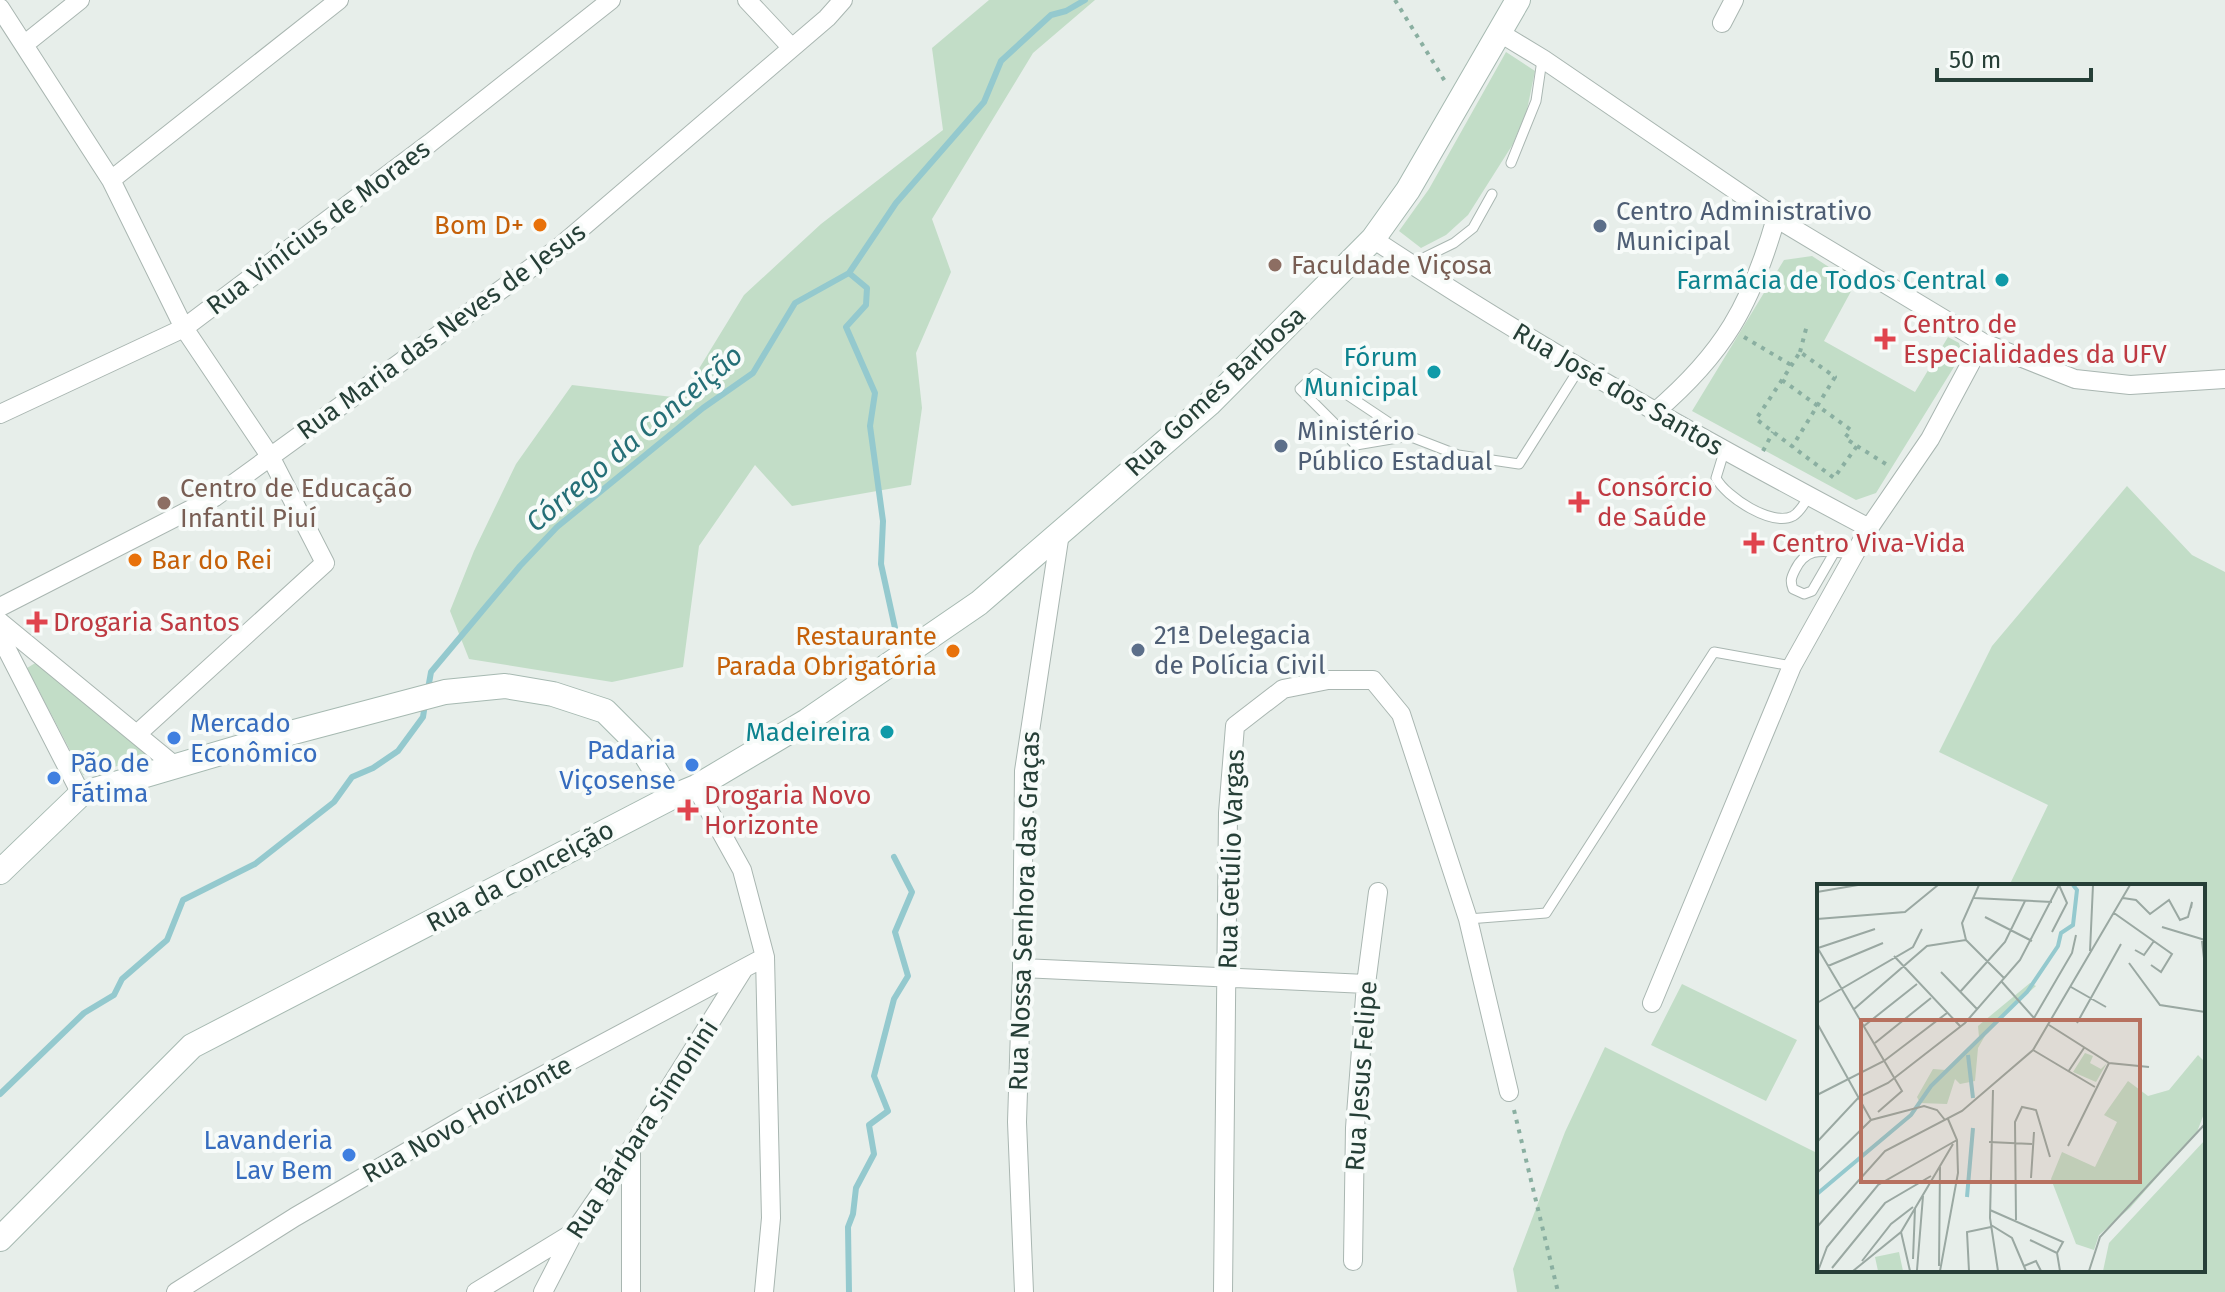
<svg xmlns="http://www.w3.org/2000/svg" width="2225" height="1292" viewBox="0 0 2225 1292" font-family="'Fira Sans',sans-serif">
<rect width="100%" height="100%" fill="#e7eeea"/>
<path fill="#c2ddc7" d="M 989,0 L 1095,0 L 1033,53 L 932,219 L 951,272 L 916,353 L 922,408 L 911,485 L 792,506 L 755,465 L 699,546 L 683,667 L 612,682 L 469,659 L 450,611 L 474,551 L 516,464 L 572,385 L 681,398 L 744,295 L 821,224 L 943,130 L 932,48 Z
M 1506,52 L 1535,71 L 1527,110 L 1513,144 L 1468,215 L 1446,235 L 1421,248 L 1399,231 L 1429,189 Z
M 1812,256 L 1855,284 L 1824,341 L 1915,392 L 1948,337 L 1959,343 L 1962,354 L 1876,493 L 1856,500 L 1692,411 L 1784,260 Z
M 2127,486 L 2192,555 L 2225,572 L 2225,1292 L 1517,1292 L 1513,1269 L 1565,1132 L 1605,1047 L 1819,1154 L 1819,1270 L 2203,1270 L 2203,886 L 2009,886 L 2048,805 L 1939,752 L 1992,646 Z
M 37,662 L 152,757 L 83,775 L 27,668 Z
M 1682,984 L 1797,1040 L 1766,1101 L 1651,1045 Z"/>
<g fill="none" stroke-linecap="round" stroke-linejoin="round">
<path stroke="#94c9ce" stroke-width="6" d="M 849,273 L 867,288 L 866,305 L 846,327 L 875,393 L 870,426 L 883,521 L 881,564 L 895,628
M 428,689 L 431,672 L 520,566 L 557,527 L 703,408 L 753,373 L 795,303 L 849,273 L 896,203 L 984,102 L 1001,61 L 1051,15 L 1066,11 L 1085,0
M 0,1094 L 84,1013 L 114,995 L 122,979 L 167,940 L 183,900 L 255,864 L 334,802 L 352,777 L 373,768 L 398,751 L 423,717 L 425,704
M 849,1292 L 848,1227 L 853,1214 L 856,1188 L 874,1154 L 869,1125 L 888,1111 L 874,1076 L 894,999 L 908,976 L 895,932 L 912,892 L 894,857"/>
<defs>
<path id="lane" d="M 1511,163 L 1536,101 L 1542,60
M 1411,264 L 1454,243 L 1473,228 L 1492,194
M 1409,436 L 1356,445 L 1300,389 L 1316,374 L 1409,436 L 1458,455 L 1519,464 L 1579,369
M 1724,452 L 1716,478 C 1726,497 1772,527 1793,516 C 1800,512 1805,503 1809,496
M 1834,553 L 1812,591 L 1804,594 L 1793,589 C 1790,581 1791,578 1795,570 C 1808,543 1828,553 1854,554
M 1468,919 L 1546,913 L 1714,652 L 1792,666"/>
<path id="street" d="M 747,0 L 792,48
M 0,8 L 111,180 L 184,328 L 270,456 L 325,563 L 137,734
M 1722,23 L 1734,0
M 1500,33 L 1543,59 L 1776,218 L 1982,342 L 2075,379 L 2130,385 L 2225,379
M 25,44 L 80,0
M 111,180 L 339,0
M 1373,239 C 1533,345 1699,438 1869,528
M 1655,412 C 1724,353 1751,305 1776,218
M 0,414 L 184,328 L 430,143 L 611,0
M 0,607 L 215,497 L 557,249 L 827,18 L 843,0
M 0,622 L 175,766
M 0,636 L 81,794
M 696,787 L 742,870 L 765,957 L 771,1218 L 764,1292
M 1022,968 L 1366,984
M 1652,1003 L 1792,666 L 1869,528 L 1930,439 L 1982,342
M 631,1149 L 631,1292
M 1353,1261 L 1355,1128 L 1366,984 L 1378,892
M 176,1292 L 295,1217 L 484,1107 L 765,957
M 476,1292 L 571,1234
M 543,1292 L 574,1232 L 631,1149 L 743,970
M 1024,1292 L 1017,1122 L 1022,968 L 1024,771 L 1060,533
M 1223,1292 L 1228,813 L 1235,726 L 1283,689 L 1328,680 L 1373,680 L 1401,714 L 1468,919 L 1509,1092"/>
<path id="secondary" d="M 0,872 L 81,794 L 275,737 L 445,692 L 505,686 L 553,694 L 605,711 L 641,747 L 672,797
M 0,1239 L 192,1046 L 672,797 L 696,787 L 807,721 L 979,603 L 1209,404 L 1373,239 L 1408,190 L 1518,0"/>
</defs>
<use href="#lane" stroke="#a9b6b1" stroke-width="11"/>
<use href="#street" stroke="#a9b6b1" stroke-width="20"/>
<use href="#secondary" stroke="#a6b9b1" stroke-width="26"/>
<path stroke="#8aafa1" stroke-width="4" stroke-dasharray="4 6" stroke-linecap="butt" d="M 1395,0 L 1446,83
M 1744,337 L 1791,365
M 1800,352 L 1807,325
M 1782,380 L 1851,430 L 1845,438 L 1857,446 L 1834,478 L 1756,419 C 1771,397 1786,374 1800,352 L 1835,377 L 1792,447
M 1857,446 L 1889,466
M 1763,451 L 1773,432
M 1514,1110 L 1558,1292"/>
<use href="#lane" stroke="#fff" stroke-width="9"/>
<use href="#street" stroke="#fff" stroke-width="18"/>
<use href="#secondary" stroke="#fff" stroke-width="24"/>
</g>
<g fill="#e8710a" stroke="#f7fbf9" stroke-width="3">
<circle cx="540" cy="225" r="8"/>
<circle cx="135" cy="560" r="8"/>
<circle cx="953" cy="651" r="8"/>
</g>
<g fill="#5c6f8a" stroke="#f7fbf9" stroke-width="3">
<circle cx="1600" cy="226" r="8"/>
<circle cx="1281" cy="446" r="8"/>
<circle cx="1138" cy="650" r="8"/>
</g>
<g fill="#8d6e63" stroke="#f7fbf9" stroke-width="3">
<circle cx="1275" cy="265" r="8"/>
<circle cx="164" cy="503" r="8"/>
</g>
<g fill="#0f9aa8" stroke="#f7fbf9" stroke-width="3">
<circle cx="2002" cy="280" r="8"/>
<circle cx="1434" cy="372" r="8"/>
<circle cx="887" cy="732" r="8"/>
</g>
<g fill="#e0444e" stroke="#f7fbf9" stroke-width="3">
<path d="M1881 327h8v8h8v8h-8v8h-8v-8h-8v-8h8z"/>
<path d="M1575 490h8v8h8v8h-8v8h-8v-8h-8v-8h8z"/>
<path d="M1750 531h8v8h8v8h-8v8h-8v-8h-8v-8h8z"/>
<path d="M33 610h8v8h8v8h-8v8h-8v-8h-8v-8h8z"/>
<path d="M684 798h8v8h8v8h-8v8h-8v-8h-8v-8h8z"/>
</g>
<g fill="#3f7fe0" stroke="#f7fbf9" stroke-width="3">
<circle cx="174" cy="738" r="8"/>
<circle cx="692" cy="765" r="8"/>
<circle cx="54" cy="778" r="8"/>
<circle cx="349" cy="1155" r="8"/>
</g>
<g text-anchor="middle" stroke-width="8" stroke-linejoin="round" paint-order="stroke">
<g font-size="26" fill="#4e5e75" stroke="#f7fbf9" text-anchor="start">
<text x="1616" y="220">Centro Administrativo<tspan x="1616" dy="30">Municipal</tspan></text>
<text x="1297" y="440">Ministério<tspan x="1297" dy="30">Público Estadual</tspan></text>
<text x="1154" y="644">21ª Delegacia<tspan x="1154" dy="30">de Polícia Civil</tspan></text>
</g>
<g font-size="26" fill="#c56008" stroke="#f7fbf9" text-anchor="end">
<text x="524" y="234">Bom D+</text>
<text x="151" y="569" text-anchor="start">Bar do Rei</text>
<text x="937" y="645">Restaurante<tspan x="937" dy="30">Parada Obrigatória</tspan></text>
</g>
<g font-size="26" fill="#263f37" stroke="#f7fbf9">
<text transform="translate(318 227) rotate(-37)" y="9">Rua Vinícius de Moraes</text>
<text transform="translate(441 331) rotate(-36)" y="9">Rua Maria das Neves de Jesus</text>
<text transform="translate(1618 389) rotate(30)" y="9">Rua José dos Santos</text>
<text transform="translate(1215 391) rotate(-43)" y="9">Rua Gomes Barbosa</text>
<text transform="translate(1231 859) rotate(-88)" y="9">Rua Getúlio Vargas</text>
<text transform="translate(520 876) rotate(-28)" y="9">Rua da Conceição</text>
<text transform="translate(1024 911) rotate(-88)" y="9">Rua Nossa Senhora das Graças</text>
<text transform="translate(1361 1076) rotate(-86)" y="9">Rua Jesus Felipe</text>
<text transform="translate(467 1119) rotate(-29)" y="9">Rua Novo Horizonte</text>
<text transform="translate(642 1129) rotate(-57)" y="9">Rua Bárbara Simonini</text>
</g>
<g font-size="26" fill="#785e54" stroke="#f7fbf9" text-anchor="start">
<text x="1291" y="274">Faculdade Viçosa</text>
<text x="180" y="497">Centro de Educação<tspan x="180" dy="30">Infantil Piuí</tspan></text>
</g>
<g font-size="26" fill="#0d838f" stroke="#f7fbf9" text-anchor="end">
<text x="1986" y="289">Farmácia de Todos Central</text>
<text x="1418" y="366">Fórum<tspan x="1418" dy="30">Municipal</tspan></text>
<text x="871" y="741">Madeireira</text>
</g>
<g font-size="26" fill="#be3a42" stroke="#f7fbf9" text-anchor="start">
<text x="1903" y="333">Centro de<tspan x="1903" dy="30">Especialidades da UFV</tspan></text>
<text x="1597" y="496">Consórcio<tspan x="1597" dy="30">de Saúde</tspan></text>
<text x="1772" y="552">Centro Viva-Vida</text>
<text x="53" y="631">Drogaria Santos</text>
<text x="704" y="804">Drogaria Novo<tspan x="704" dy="30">Horizonte</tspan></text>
</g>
<g font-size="26" fill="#366cbe" stroke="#f7fbf9" text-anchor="start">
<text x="190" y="732">Mercado<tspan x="190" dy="30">Econômico</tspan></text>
<text x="676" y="759" text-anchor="end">Padaria<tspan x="676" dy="30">Viçosense</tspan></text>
<text x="70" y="772">Pão de<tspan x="70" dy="30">Fátima</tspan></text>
<text x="333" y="1149" text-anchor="end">Lavanderia<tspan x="333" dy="30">Lav Bem</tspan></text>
</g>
<g font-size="28" font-style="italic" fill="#256f77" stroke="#f7fbf9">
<text transform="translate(634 438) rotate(-40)" y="10">Córrego da Conceição</text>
</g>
</g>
<g transform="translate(1817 884)">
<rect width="388" height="388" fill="#e7eeea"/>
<path d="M 213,99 L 219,102 L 173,143 L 161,164 L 158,197 L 143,200 L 138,195 L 130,220 L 103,219 L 100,213 L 116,185 L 129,186 L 162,153 L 161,142 ZM 268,169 L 276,172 L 273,179 L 284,185 L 290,179 L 279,198 L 256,188 ZM 381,171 L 388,178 L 388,227 L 380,248 L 313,324 L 282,351 L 277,366 L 259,360 L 234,295 L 245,268 L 278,283 L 300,238 L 287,231 L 311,197 L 331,212 L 352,206 ZM 388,256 L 388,387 L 286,387 L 292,359 ZM 82,368 L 86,387 L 61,387 L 58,373 Z" fill="#c2ddc7"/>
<path fill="none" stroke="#94c9ce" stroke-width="4" d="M 151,171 L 156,214M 0,310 L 94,231 L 114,202 L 210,108 L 241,62 L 244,49 L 256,41 L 260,6 L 256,1M 150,313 L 156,244"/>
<path fill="none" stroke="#9aa8a2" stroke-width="2" d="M 0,8 L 41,1M 157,14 L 235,18M 306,14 L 319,16 L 333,30 L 352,16 L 363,36 L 371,33 L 375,18 L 374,24M 297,29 L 355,70 L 344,88 L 334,81M 168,33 L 215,57M 0,35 L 88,28 L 121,1M 345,43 L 388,56M 235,48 L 250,19 L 242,1M 149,56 L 187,94M 385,57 L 388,83M 0,63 L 85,207 L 61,228M 1,64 L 58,45M 318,66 L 327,71 L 337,57M 273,67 L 276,1M 77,72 L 143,142M 312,79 L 343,121 L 388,128M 11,82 L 66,59M 124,88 L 160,125M 185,98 L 217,134 L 255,69 L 259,51M 254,103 L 289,123M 143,108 L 188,58 L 208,17M 0,119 L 96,63 L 105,45M 36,126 L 110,62 L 149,56 L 145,39 L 162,1M 0,139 L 54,236M 260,139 L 304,60M 232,141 L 292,179 L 332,183M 47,142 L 100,100M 58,159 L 114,114M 216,166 L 278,203M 251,188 L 267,164M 176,206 L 173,334 L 181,387M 0,211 L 67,177 L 130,129M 0,258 L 42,213 L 71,199 L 148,139 L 203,76 L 242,1M 172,258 L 215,260M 251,262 L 292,179M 0,289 L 54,236 L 107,222 L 120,226 L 128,236M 214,294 L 217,248M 173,326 L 246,358 L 240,369M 199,336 L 198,238 L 205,223 L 219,226 L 233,273M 174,341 L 195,354 L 209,387M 0,343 L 68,267 L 145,227 L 216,166 L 313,1M 84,348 L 93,387M 213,356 L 240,369 L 243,387M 96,375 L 98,324M 45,377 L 74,340 L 96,323M 122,382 L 123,283M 207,382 L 219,377 L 224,387M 15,384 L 68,319 L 114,292M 100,386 L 106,312M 1,387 L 10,363 L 61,301 L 140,256M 36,387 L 84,348 L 136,260M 123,387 L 141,289 L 140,256 L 131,235M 152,387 L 150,348 L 174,343M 272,387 L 283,353 L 388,240"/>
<path fill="#b7715f" fill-opacity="0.15" stroke="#b7715f" stroke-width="4" d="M 44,136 L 323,136 L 323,298 L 44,298 Z"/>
<rect width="388" height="388" fill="none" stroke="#263f37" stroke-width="4"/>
</g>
<path d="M1937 68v12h154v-12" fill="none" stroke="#263f37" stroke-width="4"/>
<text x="1949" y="68" font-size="24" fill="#263f37" stroke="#f7fbf9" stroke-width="6" paint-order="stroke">50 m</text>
</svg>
